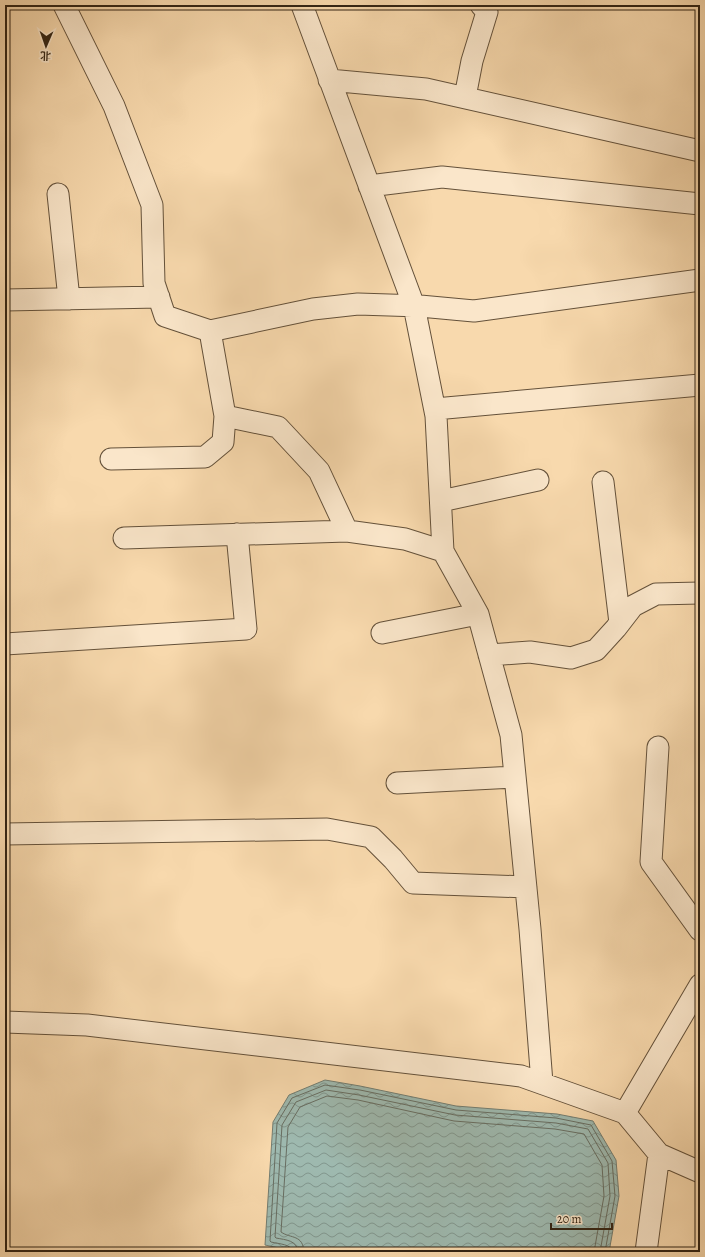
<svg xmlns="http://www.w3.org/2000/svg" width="705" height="1257" viewBox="0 0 705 1257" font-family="Alegreya,'Noto Serif SC',serif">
<defs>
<pattern id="water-waves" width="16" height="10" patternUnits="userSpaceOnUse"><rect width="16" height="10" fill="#9eb9af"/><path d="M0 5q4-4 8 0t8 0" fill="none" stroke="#81968d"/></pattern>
</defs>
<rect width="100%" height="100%" fill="#f8d9ad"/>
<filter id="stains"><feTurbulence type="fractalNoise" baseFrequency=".005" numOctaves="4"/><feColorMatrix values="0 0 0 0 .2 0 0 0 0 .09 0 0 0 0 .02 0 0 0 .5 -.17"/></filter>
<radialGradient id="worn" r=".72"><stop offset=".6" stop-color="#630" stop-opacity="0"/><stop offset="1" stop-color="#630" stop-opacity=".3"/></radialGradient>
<path fill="url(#water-waves)" stroke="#737d71" d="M 325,1080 L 360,1086 L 456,1106 L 557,1114 L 593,1121 L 616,1160 L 619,1196 L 609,1252 L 298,1252 L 265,1245 L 273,1122 L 289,1095 Z"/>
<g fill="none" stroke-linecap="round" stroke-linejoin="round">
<path stroke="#686e62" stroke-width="1" d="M 293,1252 C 292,1244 279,1244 271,1242 L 270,1241 L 277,1123 L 292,1098 L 325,1085 L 360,1090 L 456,1110 L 556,1118 L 591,1125 L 612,1161 L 615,1196 L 605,1252
M 298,1252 C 297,1240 286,1240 276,1238 L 275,1237 L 282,1125 L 296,1102 L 326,1090 L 359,1095 L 455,1115 L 556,1123 L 588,1129 L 608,1163 L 610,1196 L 600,1252
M 304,1252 C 303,1234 291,1239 281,1232 L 288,1127 L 300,1107 L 327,1096 L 358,1100 L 454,1121 L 555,1129 L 584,1134 L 602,1165 L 604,1196 L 594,1252"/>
<defs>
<path id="street" d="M 64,5 L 114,106 L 152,205 L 154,283 L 165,316 L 210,331 L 225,416 L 278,427 L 319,471 L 347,531
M 302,5 L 414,306 L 436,416 L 443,551
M 329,80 L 426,89 L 700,151
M 465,97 L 472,61 L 487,12 L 481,5
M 369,186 L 442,177 L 700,204
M 58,194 L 69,299
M 5,300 L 159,297
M 210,331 L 313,309 L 358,304 L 420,306 L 474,311 L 700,280
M 435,409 L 700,385
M 111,459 L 205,457 L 223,442 L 225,416
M 603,482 L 620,623
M 441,501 L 538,480
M 124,538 L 347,531 L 405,539 L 443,551 L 478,614 L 511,735 L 530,929 L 542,1083
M 382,633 L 478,614
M 5,644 L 246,629 L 237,534
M 489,655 L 530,652 L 571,658 L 596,650 L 616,628 L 633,606 L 656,594 L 700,593
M 658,747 L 651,862 L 700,930
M 397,783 L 515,777
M 5,834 L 327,829 L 371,837 L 393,859 L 413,883 L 526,887
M 5,1022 L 87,1025 L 521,1076 L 625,1113 L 659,1154 L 700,1172
M 625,1113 L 700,985
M 646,1252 L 659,1154"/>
</defs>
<use href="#street" stroke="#64513a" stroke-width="23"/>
<use href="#street" stroke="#fae6ca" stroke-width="21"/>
</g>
<rect width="705" height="1257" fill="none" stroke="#f8d9ad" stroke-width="20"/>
<rect x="6" y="6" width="693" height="1245" fill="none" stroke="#322414" stroke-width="2"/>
<rect x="10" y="10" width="685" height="1237" fill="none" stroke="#322414"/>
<g transform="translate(46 46) rotate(182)" stroke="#fae6ca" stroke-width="3" paint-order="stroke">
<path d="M0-3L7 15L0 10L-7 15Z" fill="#322414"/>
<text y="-6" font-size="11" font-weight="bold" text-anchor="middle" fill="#322414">北</text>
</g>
<path d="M551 1223v6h61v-6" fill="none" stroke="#322414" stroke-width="2"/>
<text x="557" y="1223" font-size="12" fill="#322414" stroke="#fae6ca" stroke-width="3" paint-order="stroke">20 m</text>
<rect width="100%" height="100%" filter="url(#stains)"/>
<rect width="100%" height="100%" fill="url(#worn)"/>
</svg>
